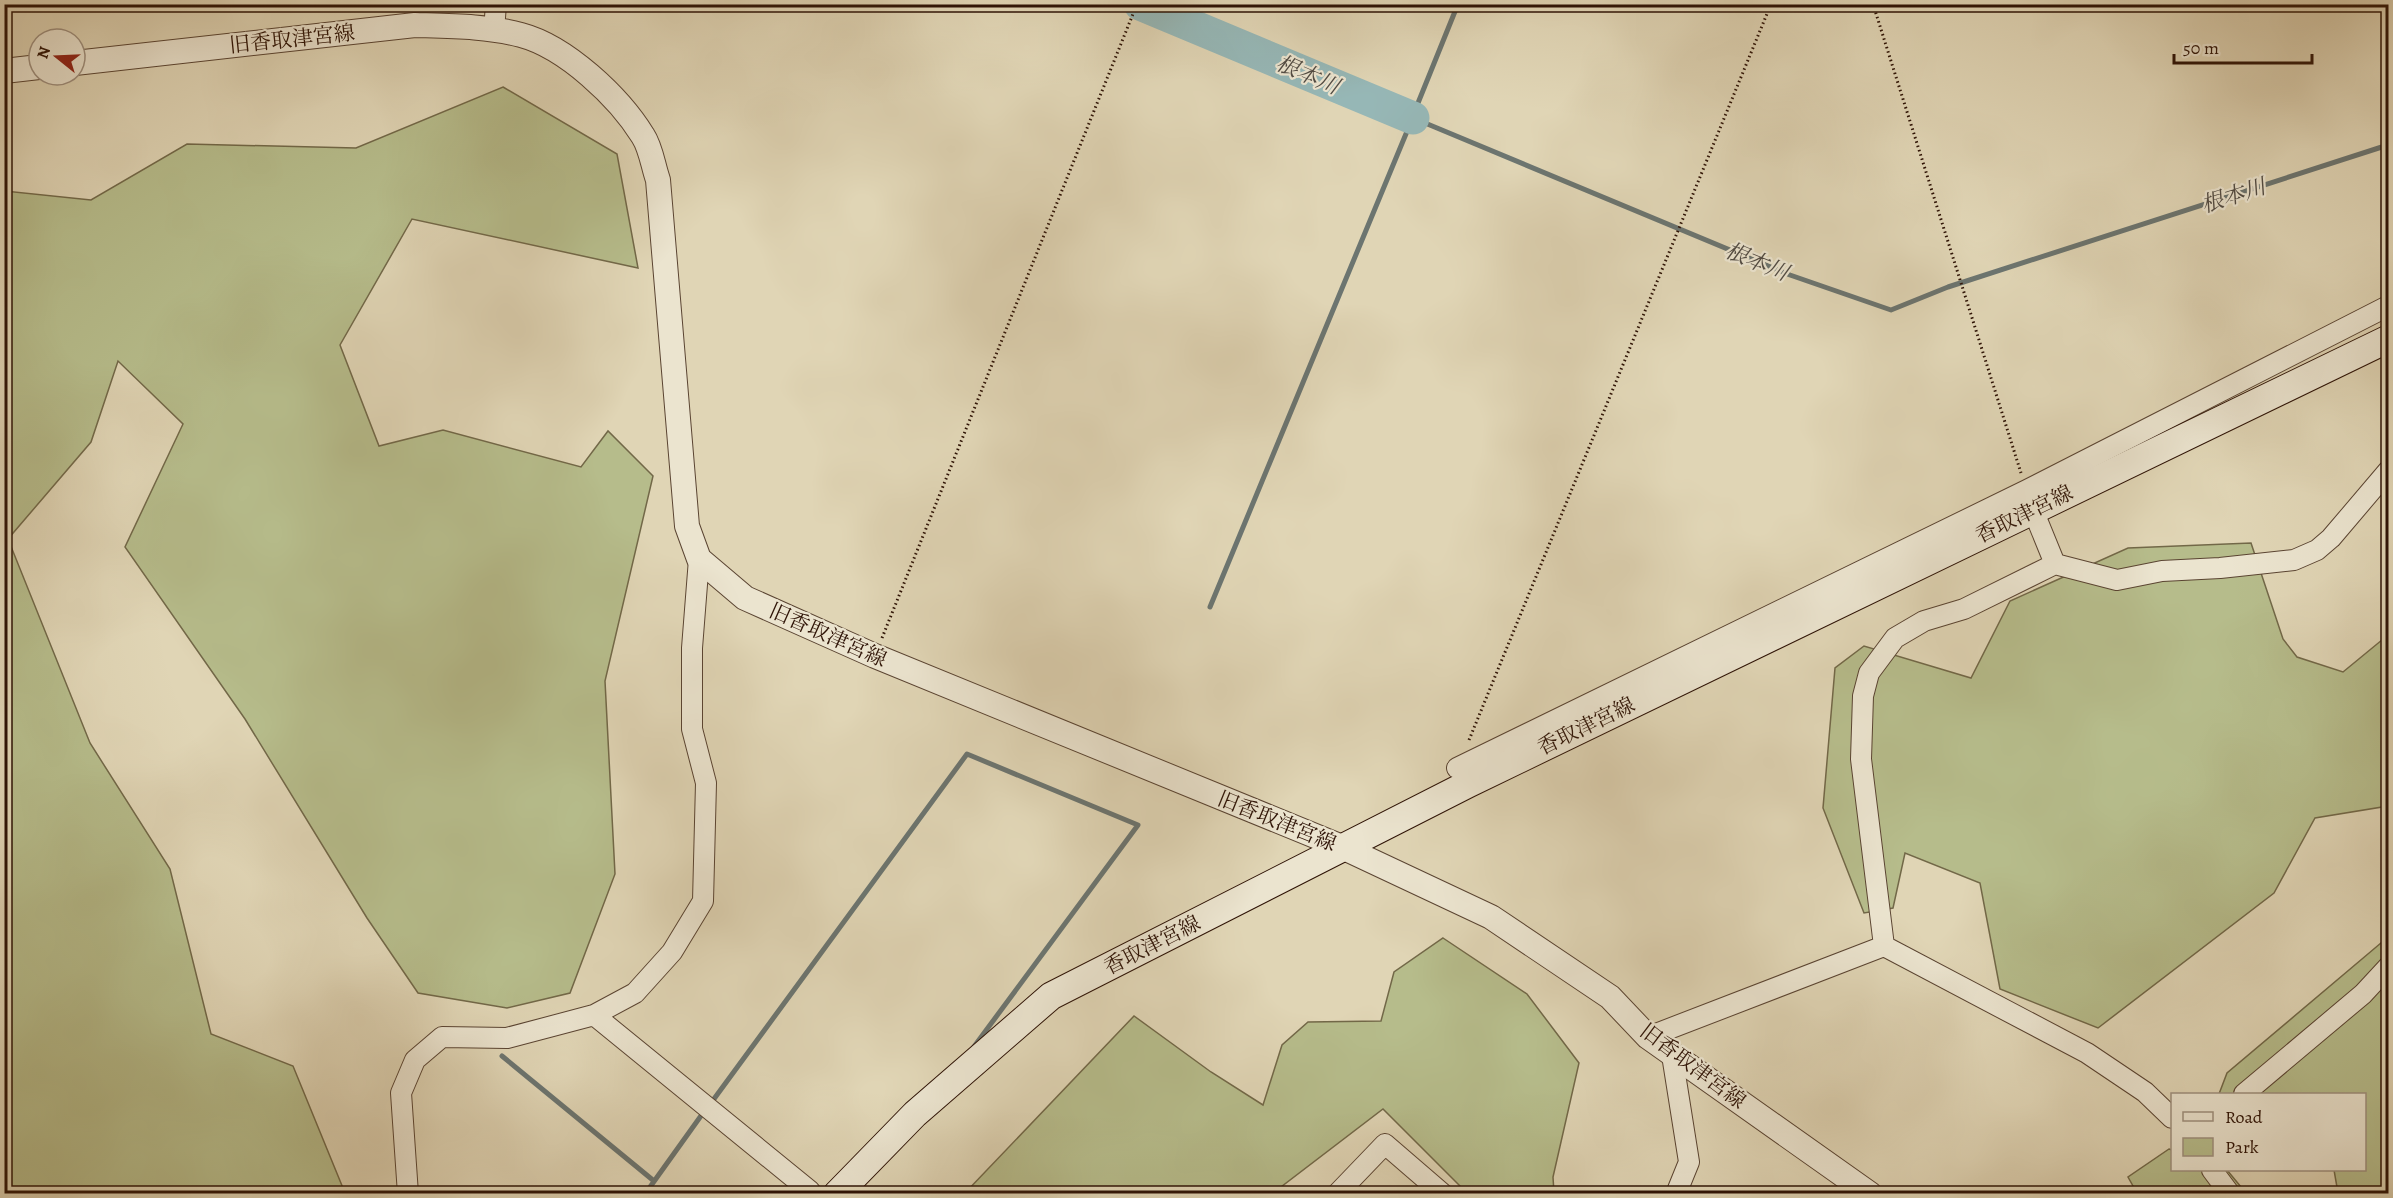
<svg xmlns="http://www.w3.org/2000/svg" width="2393" height="1198" viewBox="0 0 2393 1198" font-family="Alegreya,'Noto Serif JP',serif">
<rect width="100%" height="100%" fill="#e0d5b5"/>
<filter id="stains"><feTurbulence type="fractalNoise" baseFrequency=".00333" numOctaves="4"/><feColorMatrix values="0 0 0 0 .2 0 0 0 0 .09 0 0 0 0 .02 0 0 0 .5 -.17"/></filter>
<radialGradient id="worn" r=".72"><stop offset=".6" stop-color="#630" stop-opacity="0"/><stop offset="1" stop-color="#630" stop-opacity=".3"/></radialGradient>
<path fill="#b6bc8b" stroke="#726848" stroke-width="1.5" d="M 503,87 L 617,154 L 638,268 L 412,219 L 340,345 L 379,446 L 443,430 L 581,467 L 608,431 L 653,476 L 605,681 L 615,874 L 570,993 L 507,1008 L 418,993 L 367,918 L 245,719 L 125,547 L 183,424 L 118,361 L 91,442 L 8,539 L 90,743 L 170,869 L 211,1034 L 293,1066 L 345,1193 L 5,1193 L 5,191 L 91,200 L 187,144 L 356,148 Z
M 2251,543 L 2283,639 L 2297,657 L 2343,672 L 2388,635 L 2388,806 L 2315,818 L 2274,893 L 2098,1028 L 2000,989 L 1980,883 L 1905,853 L 1893,908 L 1864,913 L 1823,808 L 1835,668 L 1864,646 L 1971,678 L 2010,601 L 2128,548 Z
M 2388,937 L 2388,1193 L 2338,1193 L 2334,1170 L 2364,1170 L 2364,1094 L 2219,1094 L 2227,1073 Z
M 1443,938 L 1527,994 L 1579,1063 L 1553,1177 L 1554,1193 L 1467,1193 L 1383,1109 L 1273,1193 L 965,1193 L 1134,1016 L 1211,1072 L 1263,1105 L 1282,1045 L 1308,1022 L 1381,1021 L 1394,972 Z
M 2169,1149 L 2172,1150 L 2172,1170 L 2227,1170 L 2246,1193 L 2137,1193 L 2128,1177 Z"/>
<g fill="none" stroke-linecap="round" stroke-linejoin="round">
<path stroke="#6c7570" stroke-width="5" d="M 1418,103 L 1458,4
M 1413,118 L 1790,275 L 1891,310 L 1948,287 L 2388,145
M 1210,607 L 1408,129
M 502,1056 L 654,1181
M 711,1103 L 967,754 L 1138,825 L 973,1048
M 645,1194 L 703,1113"/>
<path stroke="#96b7b6" stroke-width="33" d="M 1140,4 L 1413,118"/>
<defs>
<path id="minor" d="M 494,31 L 496,4
M 2033,510 L 2055,564
M 1457,768 L 2027,490 L 2388,306
M 1884,946 L 1861,759 L 1863,696 L 1869,673 L 1895,638 L 1924,621 L 1964,609 L 2055,564 L 2117,580 L 2162,571 L 2220,568 L 2294,560 L 2317,550 L 2331,538 L 2388,471
M 594,1015 L 810,1191 L 808,1194
M 1648,1037 L 1884,946 L 2087,1053 L 2145,1092 L 2172,1118
M 1672,1055 L 1689,1162 L 1676,1194
M 2244,1094 L 2363,994 L 2388,967
M 2212,1170 L 2230,1194
M 408,1194 L 401,1093 L 415,1060 L 442,1037 L 507,1038 L 594,1015 L 635,993 L 672,952 L 703,901 L 706,783 L 692,729 L 692,648 L 699,559
M 1337,1194 L 1385,1144 L 1443,1194"/>
<path id="tertiary" d="M 75,63 L 415,25 C 450,26 488,26 521,35 C 566,47 619,97 643,136 C 651,148 653,166 658,180 L 687,526 L 699,559 L 745,598 L 875,656 L 1342,847 L 1491,917 L 1610,997 L 1648,1037 L 1870,1194
M 4,71 L 39,67"/>
<path id="secondary" d="M 837,1194 L 915,1114 L 1051,996 L 1468,784 L 2388,339"/>
</defs>
<use href="#minor" stroke="#5a4432" stroke-width="22"/>
<use href="#tertiary" stroke="#5a4432" stroke-width="26"/>
<use href="#secondary" stroke="#2e1306" stroke-width="29"/>
<path stroke="#2e1306" stroke-width="3" stroke-dasharray="1.5 3" stroke-linecap="butt" d="M 1873,4 L 2021,473
M 882,638 L 1137,4
M 1469,740 L 1771,4"/>
<use href="#minor" stroke="#ebe4cf" stroke-width="20"/>
<use href="#tertiary" stroke="#ebe4cf" stroke-width="24"/>
<use href="#secondary" stroke="#ebe4cf" stroke-width="27"/>
</g>
<g text-anchor="middle" stroke-width="4.5" stroke-linejoin="round" paint-order="stroke">
<g font-size="21" fill="#2e1306" stroke="#ebe4cf">
<text transform="translate(292 39) rotate(-6)" y="7">旧香取津宮線</text>
<text transform="translate(2024 514) rotate(-26)" y="7">香取津宮線</text>
<text transform="translate(828 635) rotate(24)" y="7">旧香取津宮線</text>
<text transform="translate(1586 726) rotate(-26)" y="7">香取津宮線</text>
<text transform="translate(1277 821) rotate(22)" y="7">旧香取津宮線</text>
<text transform="translate(1152 945) rotate(-27)" y="7">香取津宮線</text>
<text transform="translate(1693 1066) rotate(37)" y="7">旧香取津宮線</text>
</g>
<g font-size="22" font-style="italic" fill="#524c44" stroke="#ebe4cf">
<text transform="translate(1308 74) rotate(23)" y="8">根本川</text>
<text transform="translate(2233 195) rotate(-18)" y="8">根本川</text>
<text transform="translate(1757 261) rotate(22)" y="8">根本川</text>
</g>
</g>
<rect width="2393" height="1198" fill="none" stroke="#e0d5b5" stroke-width="24"/>
<rect x="6" y="6" width="2381" height="1186" fill="none" stroke="#2e1306" stroke-width="3"/>
<rect x="12" y="12" width="2369" height="1174" fill="none" stroke="#2e1306" stroke-width="1.5"/>
<rect x="2171" y="1093" width="195" height="78" fill="#ebe4cf" stroke="#9f907f" stroke-width="1.5"/>
<rect x="2183" y="1112" width="30" height="9" fill="#ebe4cf" stroke="#9f907f" stroke-width="1.5"/>
<text x="2225" y="1123" font-size="18" fill="#2e1306">Road</text>
<rect x="2183" y="1138" width="30" height="18" fill="#b6bc8b" stroke="#9f907f" stroke-width="1.5"/>
<text x="2225" y="1153" font-size="18" fill="#2e1306">Park</text>
<g transform="translate(57 57) rotate(288)"><circle r="28" fill="#ebe4cf" stroke="#9f907f" stroke-width="1.5"/>
<path d="M0-4.5L10 22L0 15L-10 22Z" fill="#8f2418"/>
<text y="-9" font-size="16" font-weight="bold" text-anchor="middle" fill="#2e1306">N</text>
</g>
<path d="M2174 54v9h138v-9" fill="none" stroke="#2e1306" stroke-width="3"/>
<text x="2183" y="54" font-size="18" fill="#2e1306" stroke="#ebe4cf" stroke-width="4.5" paint-order="stroke">50 m</text>
<rect width="100%" height="100%" filter="url(#stains)"/>
<rect width="100%" height="100%" fill="url(#worn)"/>
</svg>
